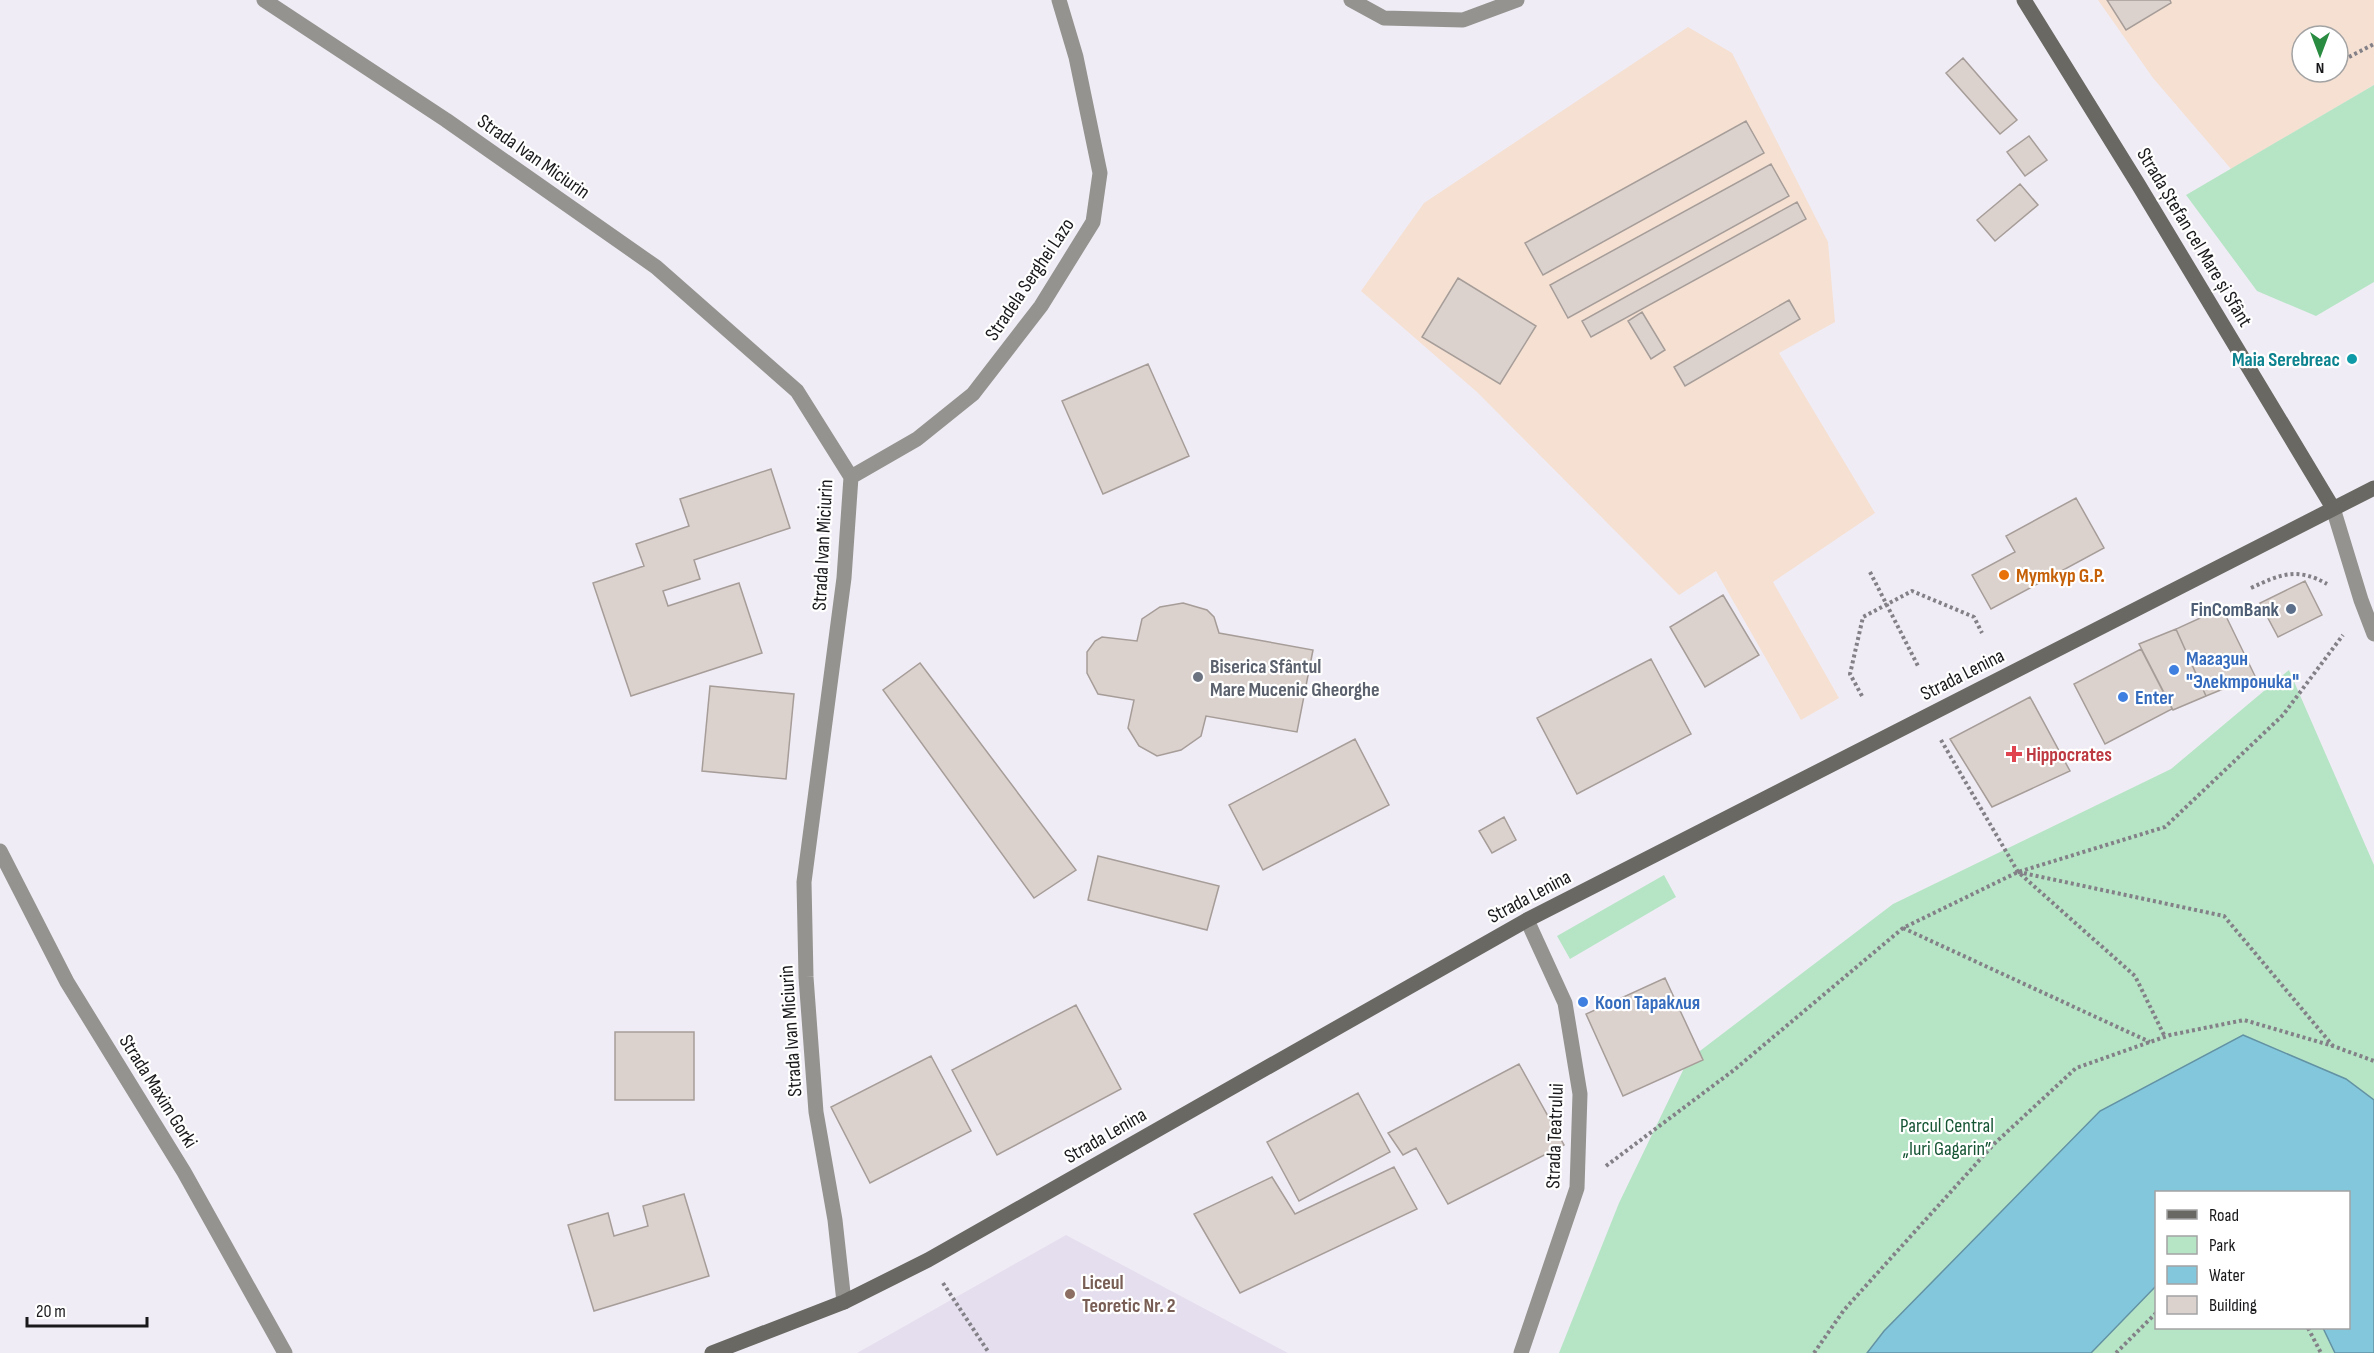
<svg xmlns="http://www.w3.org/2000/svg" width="2374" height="1353" viewBox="0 0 2374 1353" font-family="'Sofia Sans Condensed',sans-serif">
<rect width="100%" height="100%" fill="#f0ecf5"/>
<path fill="#f5e0d2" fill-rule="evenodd" d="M 2098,0 L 2374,0 L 2374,85 L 2231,169 L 2153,78 ZM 2302,36 L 2338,36 L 2338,72 L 2302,72 Z
M 1688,27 L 1732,53 L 1828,242 L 1835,322 L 1779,353 L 1875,513 L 1773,582 L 1839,698 L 1801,720 L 1716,571 L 1679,595 L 1477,392 L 1361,291 L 1424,203 Z"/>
<path fill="#e5deee" d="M 1066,1235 L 1288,1353 L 857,1353 Z"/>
<path fill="#b6e5c6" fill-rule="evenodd" d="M 2374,85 L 2374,282 L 2316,316 L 2257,291 L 2186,195 Z
M 2289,670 L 2374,865 L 2374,1353 L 1559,1353 L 1619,1203 L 1688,1060 L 1893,904 L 2171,769 ZM 2156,1192 L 2348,1192 L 2348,1328 L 2156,1328 Z
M 1664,875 L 1676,897 L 1570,959 L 1557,936 Z"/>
<path fill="#83c7dd" stroke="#6392a3" stroke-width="1.5" d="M 2243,1035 L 2346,1079 L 2374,1100 L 2374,1353 L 2335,1353 L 2323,1328 L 2348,1328 L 2348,1192 L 2156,1192 L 2156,1286 L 2091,1353 L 1867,1353 L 1884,1331 L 2100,1111 Z"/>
<path fill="#dbd1cd" stroke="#a69d99" stroke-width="1.5" d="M 2107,0 L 2170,0 L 2171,3 L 2126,30 Z
M 1963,58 L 2017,120 L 2000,134 L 1946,73 Z
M 1746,121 L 1764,153 L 1543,275 L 1525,243 Z
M 2029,136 L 2047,160 L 2025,176 L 2007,152 Z
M 1771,164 L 1789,196 L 1568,318 L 1550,285 Z
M 2020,184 L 2038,205 L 1995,241 L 1977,220 Z
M 1797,202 L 1806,219 L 1591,337 L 1582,321 Z
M 1458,278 L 1536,326 L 1500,384 L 1422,337 Z
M 1789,300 L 1800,319 L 1685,386 L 1674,367 Z
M 1642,312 L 1665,350 L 1651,359 L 1628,321 Z
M 1148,364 L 1189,456 L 1103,494 L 1062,401 Z
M 771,469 L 790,528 L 694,560 L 700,579 L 663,591 L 668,606 L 739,583 L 762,653 L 631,696 L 593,583 L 644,566 L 636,544 L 689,526 L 680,499 Z
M 2076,498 L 2104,548 L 1991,609 L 1972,575 L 2015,552 L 2006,536 Z
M 2305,581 L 2322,615 L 2278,637 L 2260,603 Z
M 1723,595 L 1759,655 L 1705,687 L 1670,627 Z
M 1183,603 L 1207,610 L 1214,617 L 1219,633 L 1313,650 L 1297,732 L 1206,716 L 1201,736 L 1181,750 L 1157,756 L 1139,746 L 1128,728 L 1134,700 L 1098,694 L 1087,673 L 1087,652 L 1095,641 L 1102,637 L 1137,641 L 1142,619 L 1160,607 Z
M 2222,608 L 2255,676 L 2206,696 L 2176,629 Z
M 2176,629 L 2206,696 L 2173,710 L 2139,644 Z
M 2141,649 L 2172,709 L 2105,744 L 2074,684 Z
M 1651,659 L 1691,734 L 1577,794 L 1537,718 Z
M 920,663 L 1076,870 L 1034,898 L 883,690 Z
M 710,686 L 794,694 L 786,779 L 702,771 Z
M 2030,697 L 2070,771 L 1992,807 L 1950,739 Z
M 1355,739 L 1389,805 L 1263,870 L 1229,805 Z
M 1504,817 L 1516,840 L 1492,853 L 1479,831 Z
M 1098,856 L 1219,886 L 1207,930 L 1088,900 Z
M 1665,978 L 1703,1060 L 1623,1096 L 1586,1014 Z
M 1076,1005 L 1121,1089 L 997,1155 L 952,1070 Z
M 615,1032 L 694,1032 L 694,1100 L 615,1100 Z
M 931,1056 L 971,1131 L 870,1183 L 831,1107 Z
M 1519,1064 L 1564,1145 L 1448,1204 L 1416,1148 L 1403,1155 L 1388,1133 Z
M 1358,1093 L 1390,1152 L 1299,1201 L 1267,1142 Z
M 1394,1167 L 1417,1209 L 1240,1293 L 1194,1214 L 1272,1177 L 1295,1214 Z
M 684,1194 L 709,1276 L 594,1311 L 568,1225 L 608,1213 L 614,1236 L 648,1226 L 643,1206 Z"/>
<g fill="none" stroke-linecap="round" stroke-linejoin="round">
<path stroke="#838187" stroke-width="4" stroke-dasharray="3 3" stroke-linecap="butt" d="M 2349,57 L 2374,44
M 1870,572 L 1918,666
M 2251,588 C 2281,574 2297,567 2327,584
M 1862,696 L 1850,674 L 1863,617 L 1912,591 L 1974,617 L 1982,633
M 1941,740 L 2018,872 L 2135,976 L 2165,1037
M 2018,872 L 2224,916 L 2333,1046
M 1903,928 L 2150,1042
M 1606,1166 L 1734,1070 L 1903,928 L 2018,872 L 2165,827 L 2283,715 L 2343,635
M 943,1283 L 989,1353
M 2308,1328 L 2321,1353
M 1814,1353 L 1844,1310 L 1994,1144 L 2076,1068 L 2170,1035 L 2244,1020 L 2333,1046 L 2374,1061
M 2116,1353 L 2156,1313"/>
<path stroke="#95938f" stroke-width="15" d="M 1351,0 L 1384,18 L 1463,20 L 1517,0"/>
<path stroke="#95938f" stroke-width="15" d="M 264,0 L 446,120 L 656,267 L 797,391 L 851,477 L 844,578 L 804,882 L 806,977 L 816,1112 L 835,1220 L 844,1302
M 851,477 L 917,439 L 973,394 L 1041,306 L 1093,222 L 1100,173 L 1076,57 L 1059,0
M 2333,508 L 2361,600 L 2374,634
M 0,851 L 67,982 L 184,1172 L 285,1353
M 1521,1353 L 1577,1188 L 1580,1094 L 1565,1003 L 1527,920"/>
<path stroke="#6a6863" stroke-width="15" d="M 2024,0 L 2138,184 L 2333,508
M 712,1353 L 844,1302 L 928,1260 L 1527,920 L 2374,488"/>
</g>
<circle fill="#0f9aa8" stroke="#fff" stroke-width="2" cx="2352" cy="359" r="6"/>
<circle fill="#e8710a" stroke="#fff" stroke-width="2" cx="2004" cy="575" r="6"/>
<circle fill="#5c6f8a" stroke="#fff" stroke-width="2" cx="2291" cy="609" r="6"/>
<g fill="#3f7fe0" stroke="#fff" stroke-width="2">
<circle cx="2174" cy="670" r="6"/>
<circle cx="2123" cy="697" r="6"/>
<circle cx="1583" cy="1002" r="6"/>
</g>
<circle fill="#6b7280" stroke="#fff" stroke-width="2" cx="1198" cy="677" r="6"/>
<path fill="#e0444e" stroke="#fff" stroke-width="2" d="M2011 745h6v6h6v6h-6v6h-6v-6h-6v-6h6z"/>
<circle fill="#8d6e63" stroke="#fff" stroke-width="2" cx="1070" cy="1294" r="6"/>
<g text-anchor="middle" stroke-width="4.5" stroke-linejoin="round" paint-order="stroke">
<g font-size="20" fill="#19181b" stroke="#fff">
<text transform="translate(534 156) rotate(35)" y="7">Strada Ivan Miciurin</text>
<text transform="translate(2195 237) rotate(59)" y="7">Strada Ștefan cel Mare și Sfânt</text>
<text transform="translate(1029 279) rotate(-56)" y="7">Stradela Serghei Lazo</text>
<text transform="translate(822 545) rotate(-87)" y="7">Strada Ivan Miciurin</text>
<text transform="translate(1962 674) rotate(-27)" y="7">Strada Lenina</text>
<text transform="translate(1529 896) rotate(-28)" y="7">Strada Lenina</text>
<text transform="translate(790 1031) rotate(-94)" y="7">Strada Ivan Miciurin</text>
<text transform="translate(159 1091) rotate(58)" y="7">Strada Maxim Gorki</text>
<text transform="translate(1105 1135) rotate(-30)" y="7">Strada Lenina</text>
<text transform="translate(1554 1136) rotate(-88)" y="7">Strada Teatrului</text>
</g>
<g font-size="20" font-weight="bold" fill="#0d838f" stroke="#fff" text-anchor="end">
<text x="2340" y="366">Maia Serebreac</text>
</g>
<g font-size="20" font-weight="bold" fill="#c56008" stroke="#fff" text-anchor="start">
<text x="2016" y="582">Муткур G.P.</text>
</g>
<g font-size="20" font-weight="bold" fill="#4e5e75" stroke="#fff" text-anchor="end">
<text x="2279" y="616">FinComBank</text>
</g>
<g font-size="20" font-weight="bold" fill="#366cbe" stroke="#fff" text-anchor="start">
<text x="2186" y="665">Магазин<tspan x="2186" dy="23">"Электроника"</tspan></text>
<text x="2135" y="704">Enter</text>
<text x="1595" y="1009">Кооп Тараклия</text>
</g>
<g font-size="20" font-weight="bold" fill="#5b616d" stroke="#fff" text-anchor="start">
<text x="1210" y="673">Biserica Sfântul<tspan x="1210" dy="23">Mare Mucenic Gheorghe</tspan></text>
</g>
<g font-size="20" font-weight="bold" fill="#be3a42" stroke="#fff" text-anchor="start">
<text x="2026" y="761">Hippocrates</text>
</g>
<g font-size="20" fill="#145433" stroke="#fff">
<text x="1947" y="1132">Parcul Central<tspan x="1947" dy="23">„Iuri Gagarin”</tspan></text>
</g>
<g font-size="20" font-weight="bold" fill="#785e54" stroke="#fff" text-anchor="start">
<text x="1082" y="1289">Liceul<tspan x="1082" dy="23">Teoretic Nr. 2</tspan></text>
</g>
</g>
<rect x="2155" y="1191" width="195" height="138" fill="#ffffff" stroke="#a3a3a4" stroke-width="1.5"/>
<rect x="2167" y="1210" width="30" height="9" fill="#6a6863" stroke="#a3a3a4" stroke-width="1.5"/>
<text x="2209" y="1221" font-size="18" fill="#19181b">Road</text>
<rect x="2167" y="1236" width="30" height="18" fill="#b6e5c6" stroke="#a3a3a4" stroke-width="1.5"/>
<text x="2209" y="1251" font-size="18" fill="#19181b">Park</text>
<rect x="2167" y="1266" width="30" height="18" fill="#83c7dd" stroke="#a3a3a4" stroke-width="1.5"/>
<text x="2209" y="1281" font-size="18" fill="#19181b">Water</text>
<rect x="2167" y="1296" width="30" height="18" fill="#dbd1cd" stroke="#a3a3a4" stroke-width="1.5"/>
<text x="2209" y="1311" font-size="18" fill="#19181b">Building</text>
<g transform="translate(2320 54) rotate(180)"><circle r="28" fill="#ffffff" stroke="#a3a3a4" stroke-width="1.5"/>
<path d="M0-4.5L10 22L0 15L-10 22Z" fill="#298c41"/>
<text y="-9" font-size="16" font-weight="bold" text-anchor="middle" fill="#19181b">N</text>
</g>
<path d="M27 1317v9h120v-9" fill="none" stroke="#19181b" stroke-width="3"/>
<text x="36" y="1317" font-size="18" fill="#19181b" stroke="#ffffff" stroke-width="4.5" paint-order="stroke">20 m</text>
</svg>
